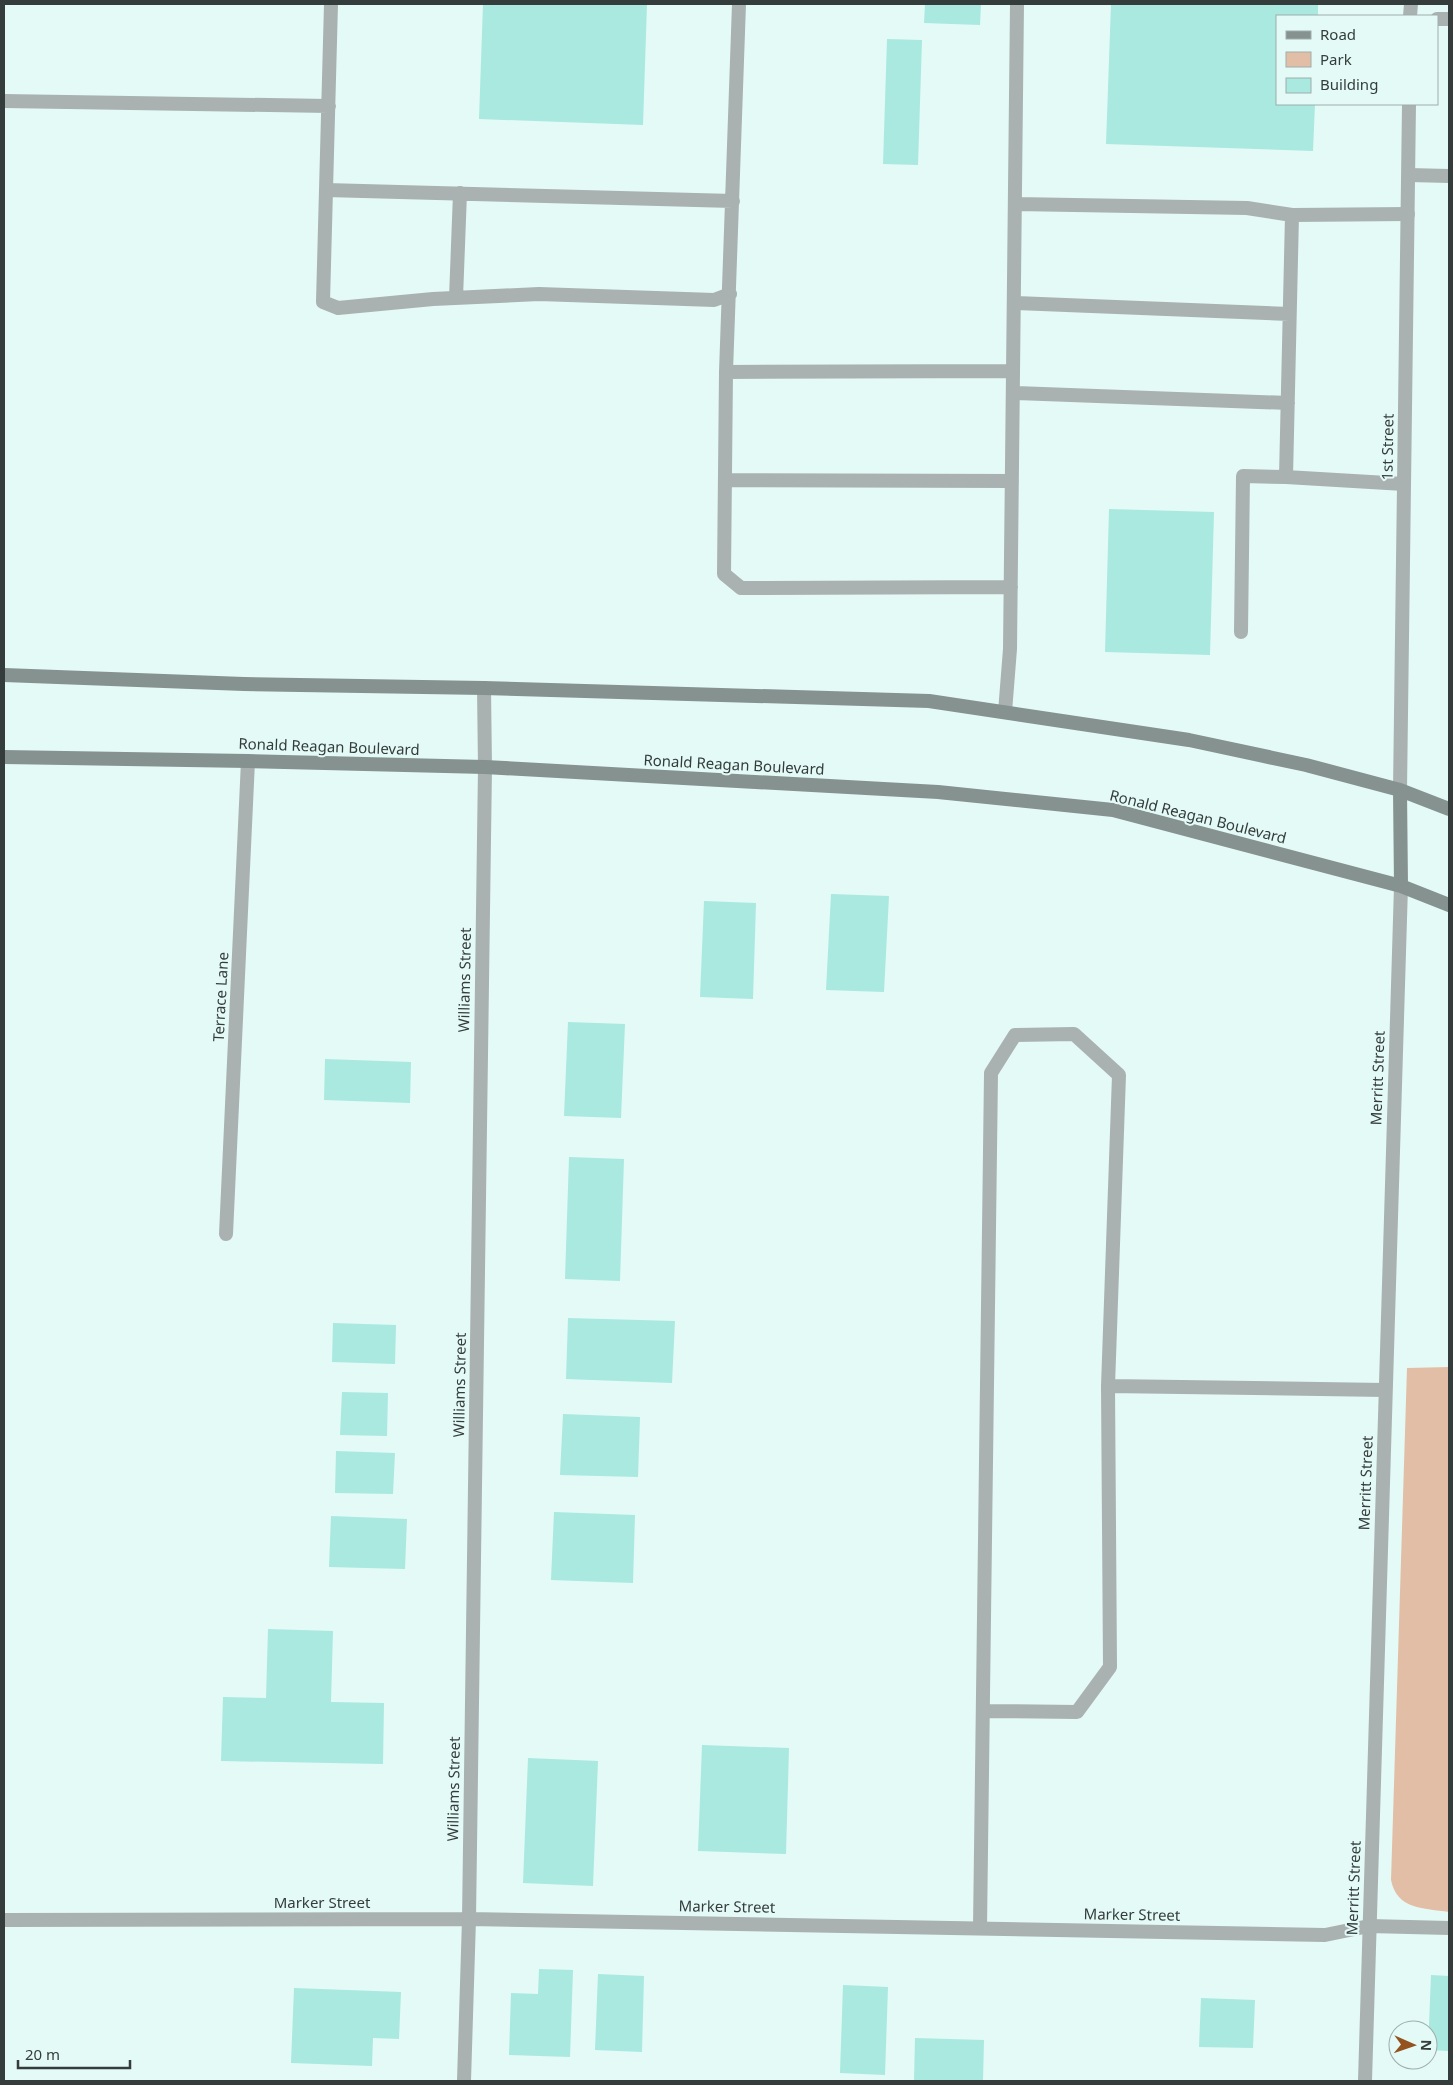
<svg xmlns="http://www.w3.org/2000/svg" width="1453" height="2085" viewBox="0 0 1453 2085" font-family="'Noto Sans',sans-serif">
<rect width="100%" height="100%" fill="#e4faf6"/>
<path fill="#e3bea6" d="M 1449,1367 L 1449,1912 C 1424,1908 1397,1910 1391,1880 L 1407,1368 Z"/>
<path fill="#a9e9e0" d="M 483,4 L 647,4 L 643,125 L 479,119 Z
M 925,4 L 981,4 L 980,25 L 924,23 Z
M 1111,4 L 1318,4 L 1318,16 L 1277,16 L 1277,104 L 1315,104 L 1313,151 L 1106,144 Z
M 887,39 L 922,40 L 918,165 L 883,164 Z
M 1109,509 L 1214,512 L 1210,655 L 1105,652 Z
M 831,894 L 889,896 L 884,992 L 826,990 Z
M 704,901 L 756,903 L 753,999 L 700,997 Z
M 568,1022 L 625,1024 L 621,1118 L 564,1116 Z
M 325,1059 L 411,1062 L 410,1103 L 324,1100 Z
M 569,1157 L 624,1159 L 620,1281 L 565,1279 Z
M 568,1318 L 675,1321 L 672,1383 L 566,1379 Z
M 333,1323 L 396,1325 L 395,1364 L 332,1362 Z
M 342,1392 L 388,1393 L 387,1436 L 340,1435 Z
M 563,1414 L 640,1417 L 638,1477 L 560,1475 Z
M 336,1451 L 395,1453 L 393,1494 L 335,1493 Z
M 554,1512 L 635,1515 L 633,1583 L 551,1580 Z
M 331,1516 L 407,1519 L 405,1569 L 329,1567 Z
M 268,1629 L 333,1631 L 331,1702 L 384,1703 L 383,1764 L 221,1761 L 223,1697 L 266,1698 Z
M 702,1745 L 789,1748 L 786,1854 L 698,1851 Z
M 528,1758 L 598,1761 L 593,1886 L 523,1883 Z
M 539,1969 L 573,1970 L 570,2057 L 509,2055 L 511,1993 L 538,1994 Z
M 598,1974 L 644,1976 L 642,2052 L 595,2050 Z
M 1431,1975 L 1449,1976 L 1449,2051 L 1428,2050 Z
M 843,1985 L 888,1987 L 885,2075 L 840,2073 Z
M 294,1988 L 401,1992 L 399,2039 L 373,2038 L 372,2066 L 291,2063 Z
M 1201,1998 L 1255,2000 L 1253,2048 L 1199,2047 Z
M 915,2038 L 984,2040 L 983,2081 L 914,2081 Z"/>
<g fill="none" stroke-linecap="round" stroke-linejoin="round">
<path stroke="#a9b2b1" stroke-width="14" d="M 331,4 L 323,302 L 338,308 L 433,299 L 539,294 L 714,300 L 730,294
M 1437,19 L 1449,19
M 4,101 L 329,106
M 1409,175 L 1449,176
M 326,190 L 733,201
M 1015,204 L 1247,208 L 1292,215
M 456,298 L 460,193
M 1014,303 L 1289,314
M 726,372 L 739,4
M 1013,393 L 1288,403
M 725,480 L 1012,481
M 1404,484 L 1286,477 L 1292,215 L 1408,214
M 1011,587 L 741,588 L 724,574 L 726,372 L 1013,371
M 1241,632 L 1243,476 L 1286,477
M 1005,712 L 1010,649 L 1017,4
M 983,1711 L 1077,1712 L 1110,1667 L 1108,1386
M 980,1928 L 991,1073 L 1015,1035 L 1074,1034 L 1119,1075 L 1108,1386 L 1385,1390"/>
<path stroke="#a9b2b1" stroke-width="14" d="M 1410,16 L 1411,4
M 1400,790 L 1409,104
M 226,1234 L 248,761
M 4,1920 L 469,1919 L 1325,1935 L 1369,1926 L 1449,1928
M 464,2081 L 469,1919 L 485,767 L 484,688"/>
<path stroke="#a9b2b1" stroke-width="14" d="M 1365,2081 L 1401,886"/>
<path stroke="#859290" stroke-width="14" d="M 4,675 L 244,684 L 484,688 L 929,701 L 1189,740 L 1306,765 L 1400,790 L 1449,809
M 4,757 L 248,761 L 485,767 L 938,792 L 1113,810 L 1401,886 L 1449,905
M 1400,790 L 1401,886"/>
</g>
<g text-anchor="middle" stroke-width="4" stroke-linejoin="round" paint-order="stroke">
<g font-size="15" fill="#353d3c" stroke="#e4faf6">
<text transform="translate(1388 447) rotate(-89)" y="5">1st Street</text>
<text transform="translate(329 747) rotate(2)" y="5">Ronald Reagan Boulevard</text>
<text transform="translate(734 765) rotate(3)" y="5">Ronald Reagan Boulevard</text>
<text transform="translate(1198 817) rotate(14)" y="5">Ronald Reagan Boulevard</text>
<text transform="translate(465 980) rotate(-89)" y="5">Williams Street</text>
<text transform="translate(221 997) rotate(-87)" y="5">Terrace Lane</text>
<text transform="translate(1378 1078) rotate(-88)" y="5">Merritt Street</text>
<text transform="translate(460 1385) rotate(-89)" y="5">Williams Street</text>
<text transform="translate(1366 1483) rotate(-88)" y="5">Merritt Street</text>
<text transform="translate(454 1789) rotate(-89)" y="5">Williams Street</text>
<text transform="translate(1354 1888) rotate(-88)" y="5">Merritt Street</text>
<text x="322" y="1908">Marker Street</text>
<text transform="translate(727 1907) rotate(1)" y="5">Marker Street</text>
<text transform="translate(1132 1915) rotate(1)" y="5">Marker Street</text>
</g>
</g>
<rect width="1453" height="2085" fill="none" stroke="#353d3c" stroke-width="10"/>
<rect x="1276" y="15" width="162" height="90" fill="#e4faf6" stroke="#9eaeac"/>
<rect x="1286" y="31" width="25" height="8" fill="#859290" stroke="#9eaeac"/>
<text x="1320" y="40" font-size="15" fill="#353d3c">Road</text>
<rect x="1286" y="52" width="25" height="15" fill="#e3bea6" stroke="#9eaeac"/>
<text x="1320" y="65" font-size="15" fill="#353d3c">Park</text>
<rect x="1286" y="78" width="25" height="15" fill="#a9e9e0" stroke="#9eaeac"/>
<text x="1320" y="90" font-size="15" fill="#353d3c">Building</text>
<g transform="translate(1413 2045) rotate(92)"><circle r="24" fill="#e4faf6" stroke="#9eaeac"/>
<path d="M0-4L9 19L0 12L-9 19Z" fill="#94521f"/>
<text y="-8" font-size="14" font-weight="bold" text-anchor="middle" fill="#353d3c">N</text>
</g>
<path d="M18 2060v8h112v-8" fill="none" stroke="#353d3c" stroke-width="2.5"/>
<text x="25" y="2060" font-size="15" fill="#353d3c" stroke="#e4faf6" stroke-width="4" paint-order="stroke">20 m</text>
</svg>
